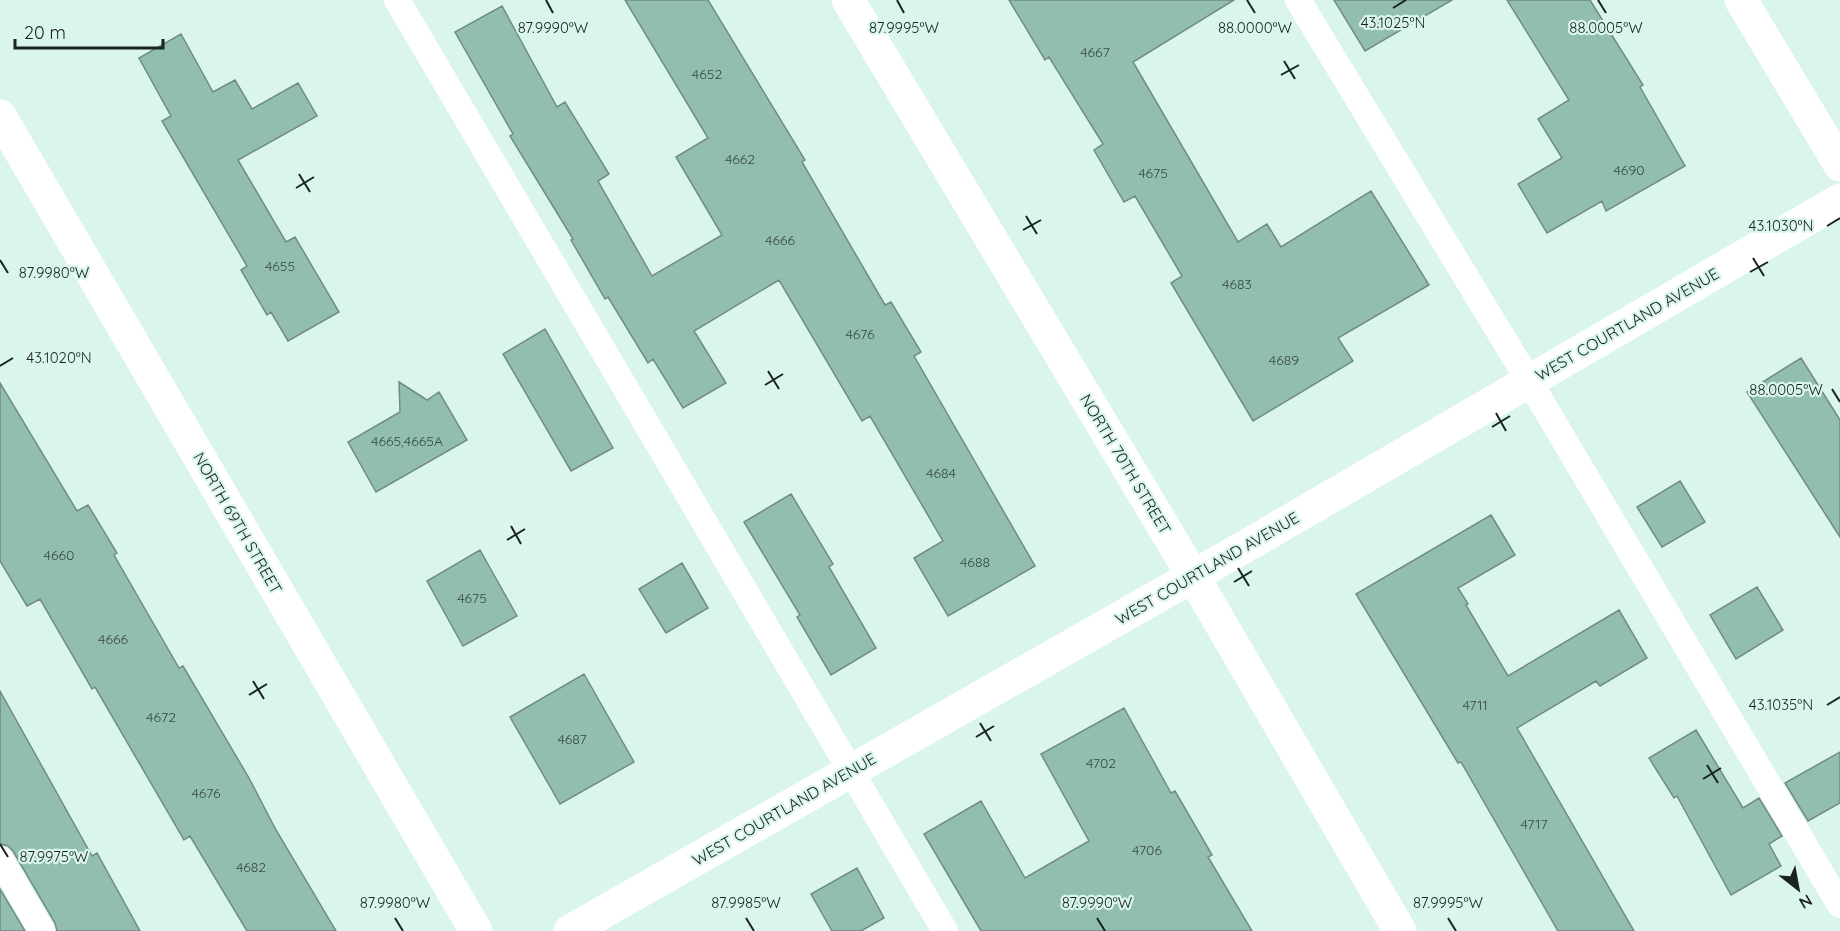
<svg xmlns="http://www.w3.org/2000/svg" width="1840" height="931" viewBox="0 0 1840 931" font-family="Quicksand,sans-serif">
<rect width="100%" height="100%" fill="#daf5ec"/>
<path fill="#92beb1" stroke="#728b83" stroke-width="1.5" d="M 625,0 L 708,0 L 805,160 L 802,162 L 885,305 L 891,302 L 921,352 L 914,356 L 1035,566 L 948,616 L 914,558 L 943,541 L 870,416 L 862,421 L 779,280 L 694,331 L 726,383 L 683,408 L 653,359 L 648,363 L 608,297 L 605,299 L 571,240 L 573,239 L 510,136 L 513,134 L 455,32 L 502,6 L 557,107 L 565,102 L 609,174 L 598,181 L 652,276 L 722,235 L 676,157 L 708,138 Z
M 1009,0 L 1234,0 L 1133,62 L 1238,242 L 1267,224 L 1281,247 L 1371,191 L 1429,285 L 1338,338 L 1353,361 L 1253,421 L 1171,283 L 1182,276 L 1135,196 L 1124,202 L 1094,150 L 1103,144 L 1049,57 L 1045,60 Z
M 1334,0 L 1452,0 L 1365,51 Z
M 1507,0 L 1590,0 L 1643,85 L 1640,87 L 1685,166 L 1606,211 L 1602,201 L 1547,233 L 1518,184 L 1562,158 L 1538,119 L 1569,100 Z
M 181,34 L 213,92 L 235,80 L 252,109 L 298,83 L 317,116 L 238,160 L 286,242 L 295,237 L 339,312 L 288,341 L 271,312 L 267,315 L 241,270 L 247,266 L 162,121 L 171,116 L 139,58 Z
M 545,329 L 613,448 L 571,471 L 503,354 Z
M 1801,358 L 1840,420 L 1840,537 L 1747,392 Z
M 399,382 L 427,400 L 439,392 L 467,440 L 376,492 L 348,442 L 400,412 Z
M 0,383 L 77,511 L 88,505 L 117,553 L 114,555 L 179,668 L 183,666 L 249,778 L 276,830 L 336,931 L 247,931 L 190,836 L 184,840 L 95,687 L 92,689 L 40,599 L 27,606 L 0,561 Z
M 1680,481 L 1705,522 L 1662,547 L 1637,507 Z
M 791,494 L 833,564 L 829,567 L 876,648 L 831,675 L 797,617 L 800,615 L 744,522 Z
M 1491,515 L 1515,555 L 1458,588 L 1468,604 L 1466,605 L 1508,676 L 1619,610 L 1647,658 L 1600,686 L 1596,681 L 1517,728 L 1634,931 L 1558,931 L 1461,762 L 1458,763 L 1356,594 Z
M 480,550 L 517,616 L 463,646 L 427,581 Z
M 682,563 L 708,608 L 666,633 L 639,589 Z
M 1757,587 L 1783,630 L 1736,659 L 1710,615 Z
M 584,674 L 634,762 L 560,804 L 510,717 Z
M 0,691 L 92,856 L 97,853 L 140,931 L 57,931 L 55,923 L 13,851 L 8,846 L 0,844 Z
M 1124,708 L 1171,793 L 1175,791 L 1212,855 L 1208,857 L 1252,931 L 981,931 L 924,834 L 981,801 L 1025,878 L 1089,841 L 1041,754 Z
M 1696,730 L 1743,808 L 1759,798 L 1782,836 L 1769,844 L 1781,866 L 1731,895 L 1677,796 L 1674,798 L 1649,758 Z
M 1840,752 L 1840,803 L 1808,821 L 1785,783 Z
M 857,868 L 884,918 L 861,931 L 832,931 L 811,894 Z
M 0,889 L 25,931 L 0,931 Z"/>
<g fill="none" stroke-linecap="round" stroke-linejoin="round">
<path stroke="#fff" stroke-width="26" d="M 397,0 L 945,931
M 1298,0 L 1529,381 L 1840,905
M 0,859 L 42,931"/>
<path stroke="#fff" stroke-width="33" d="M 848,0 L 1193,576 L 1400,931
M 1741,0 L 1840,165
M 0,116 L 476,931
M 570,931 L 1246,546 L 1840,200"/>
</g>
<path fill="none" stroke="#192320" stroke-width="2" d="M 546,0 L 553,13M 897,0 L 904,13M 1247,0 L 1255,13M 1598,0 L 1606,13M 1393,8 L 1406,0M 1284,61 L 1295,79M 1281,75 L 1299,65M 299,174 L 310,192M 296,188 L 314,177M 1026,216 L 1037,234M 1827,226 L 1840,218M 1023,230 L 1041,220M 1753,258 L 1764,276M 0,260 L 8,273M 1750,272 L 1768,262M 0,366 L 13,358M 768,371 L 779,389M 765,385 L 783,374M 1832,389 L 1840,402M 1496,413 L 1506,431M 1492,427 L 1510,416M 511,526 L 521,544M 507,540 L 525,529M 1238,568 L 1249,586M 1234,582 L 1252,571M 253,681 L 264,699M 249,695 L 267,684M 1827,705 L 1840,697M 980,723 L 991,741M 976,737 L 994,726M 1707,765 L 1718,783M 1703,779 L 1721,768M 0,844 L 8,857M 395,918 L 403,931M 746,918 L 754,931M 1097,918 L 1105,931M 1448,918 L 1456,931"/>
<g text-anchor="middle" stroke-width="4.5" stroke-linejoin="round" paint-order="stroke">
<g font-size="14" fill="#374a44">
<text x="1095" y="57">4667</text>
<text x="707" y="79">4652</text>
<text x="740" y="164">4662</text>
<text x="1629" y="175">4690</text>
<text x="1153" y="178">4675</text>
<text x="780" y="245">4666</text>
<text x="280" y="271">4655</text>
<text x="1237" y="289">4683</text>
<text x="860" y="339">4676</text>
<text x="1284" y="365">4689</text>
<text x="407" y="446">4665,4665A</text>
<text x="941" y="478">4684</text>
<text x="59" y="560">4660</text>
<text x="975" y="567">4688</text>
<text x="472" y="603">4675</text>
<text x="113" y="644">4666</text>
<text x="1475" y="710">4711</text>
<text x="161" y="722">4672</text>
<text x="572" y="744">4687</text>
<text x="1101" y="768">4702</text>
<text x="206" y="798">4676</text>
<text x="1534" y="829">4717</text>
<text x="1147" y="855">4706</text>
<text x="251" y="872">4682</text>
</g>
<g font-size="16" fill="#192320" stroke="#daf5ec">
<text transform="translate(1627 324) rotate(-30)" y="6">WEST COURTLAND AVENUE</text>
<text transform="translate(1126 464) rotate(59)" y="6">NORTH 70TH STREET</text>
<text transform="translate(238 523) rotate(60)" y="6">NORTH 69TH STREET</text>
<text transform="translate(1207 568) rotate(-30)" y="6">WEST COURTLAND AVENUE</text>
<text transform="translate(784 809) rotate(-30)" y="6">WEST COURTLAND AVENUE</text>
</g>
</g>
<g font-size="15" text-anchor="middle" fill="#192320" stroke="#daf5ec" stroke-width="4.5" stroke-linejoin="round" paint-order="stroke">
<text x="1393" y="28">43.1025°N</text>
<text x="553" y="33">87.9990°W</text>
<text x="904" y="33">87.9995°W</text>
<text x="1255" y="33">88.0000°W</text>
<text x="1606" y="33">88.0005°W</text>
<text x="1781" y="231">43.1030°N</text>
<text x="54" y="278">87.9980°W</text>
<text x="59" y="363">43.1020°N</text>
<text x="1786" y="395">88.0005°W</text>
<text x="1781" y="710">43.1035°N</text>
<text x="54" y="862">87.9975°W</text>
<text x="395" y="908">87.9980°W</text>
<text x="746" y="908">87.9985°W</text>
<text x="1097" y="908">87.9990°W</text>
<text x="1448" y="908">87.9995°W</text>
</g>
<g transform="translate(1798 889) rotate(149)" stroke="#daf5ec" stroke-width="4.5" paint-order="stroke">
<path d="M0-4.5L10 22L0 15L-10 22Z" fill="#192320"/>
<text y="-9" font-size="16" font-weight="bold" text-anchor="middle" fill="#192320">N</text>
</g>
<path d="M15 39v9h148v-9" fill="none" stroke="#192320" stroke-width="3"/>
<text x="24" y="39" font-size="18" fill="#192320" stroke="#daf5ec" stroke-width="4.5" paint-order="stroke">20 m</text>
</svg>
